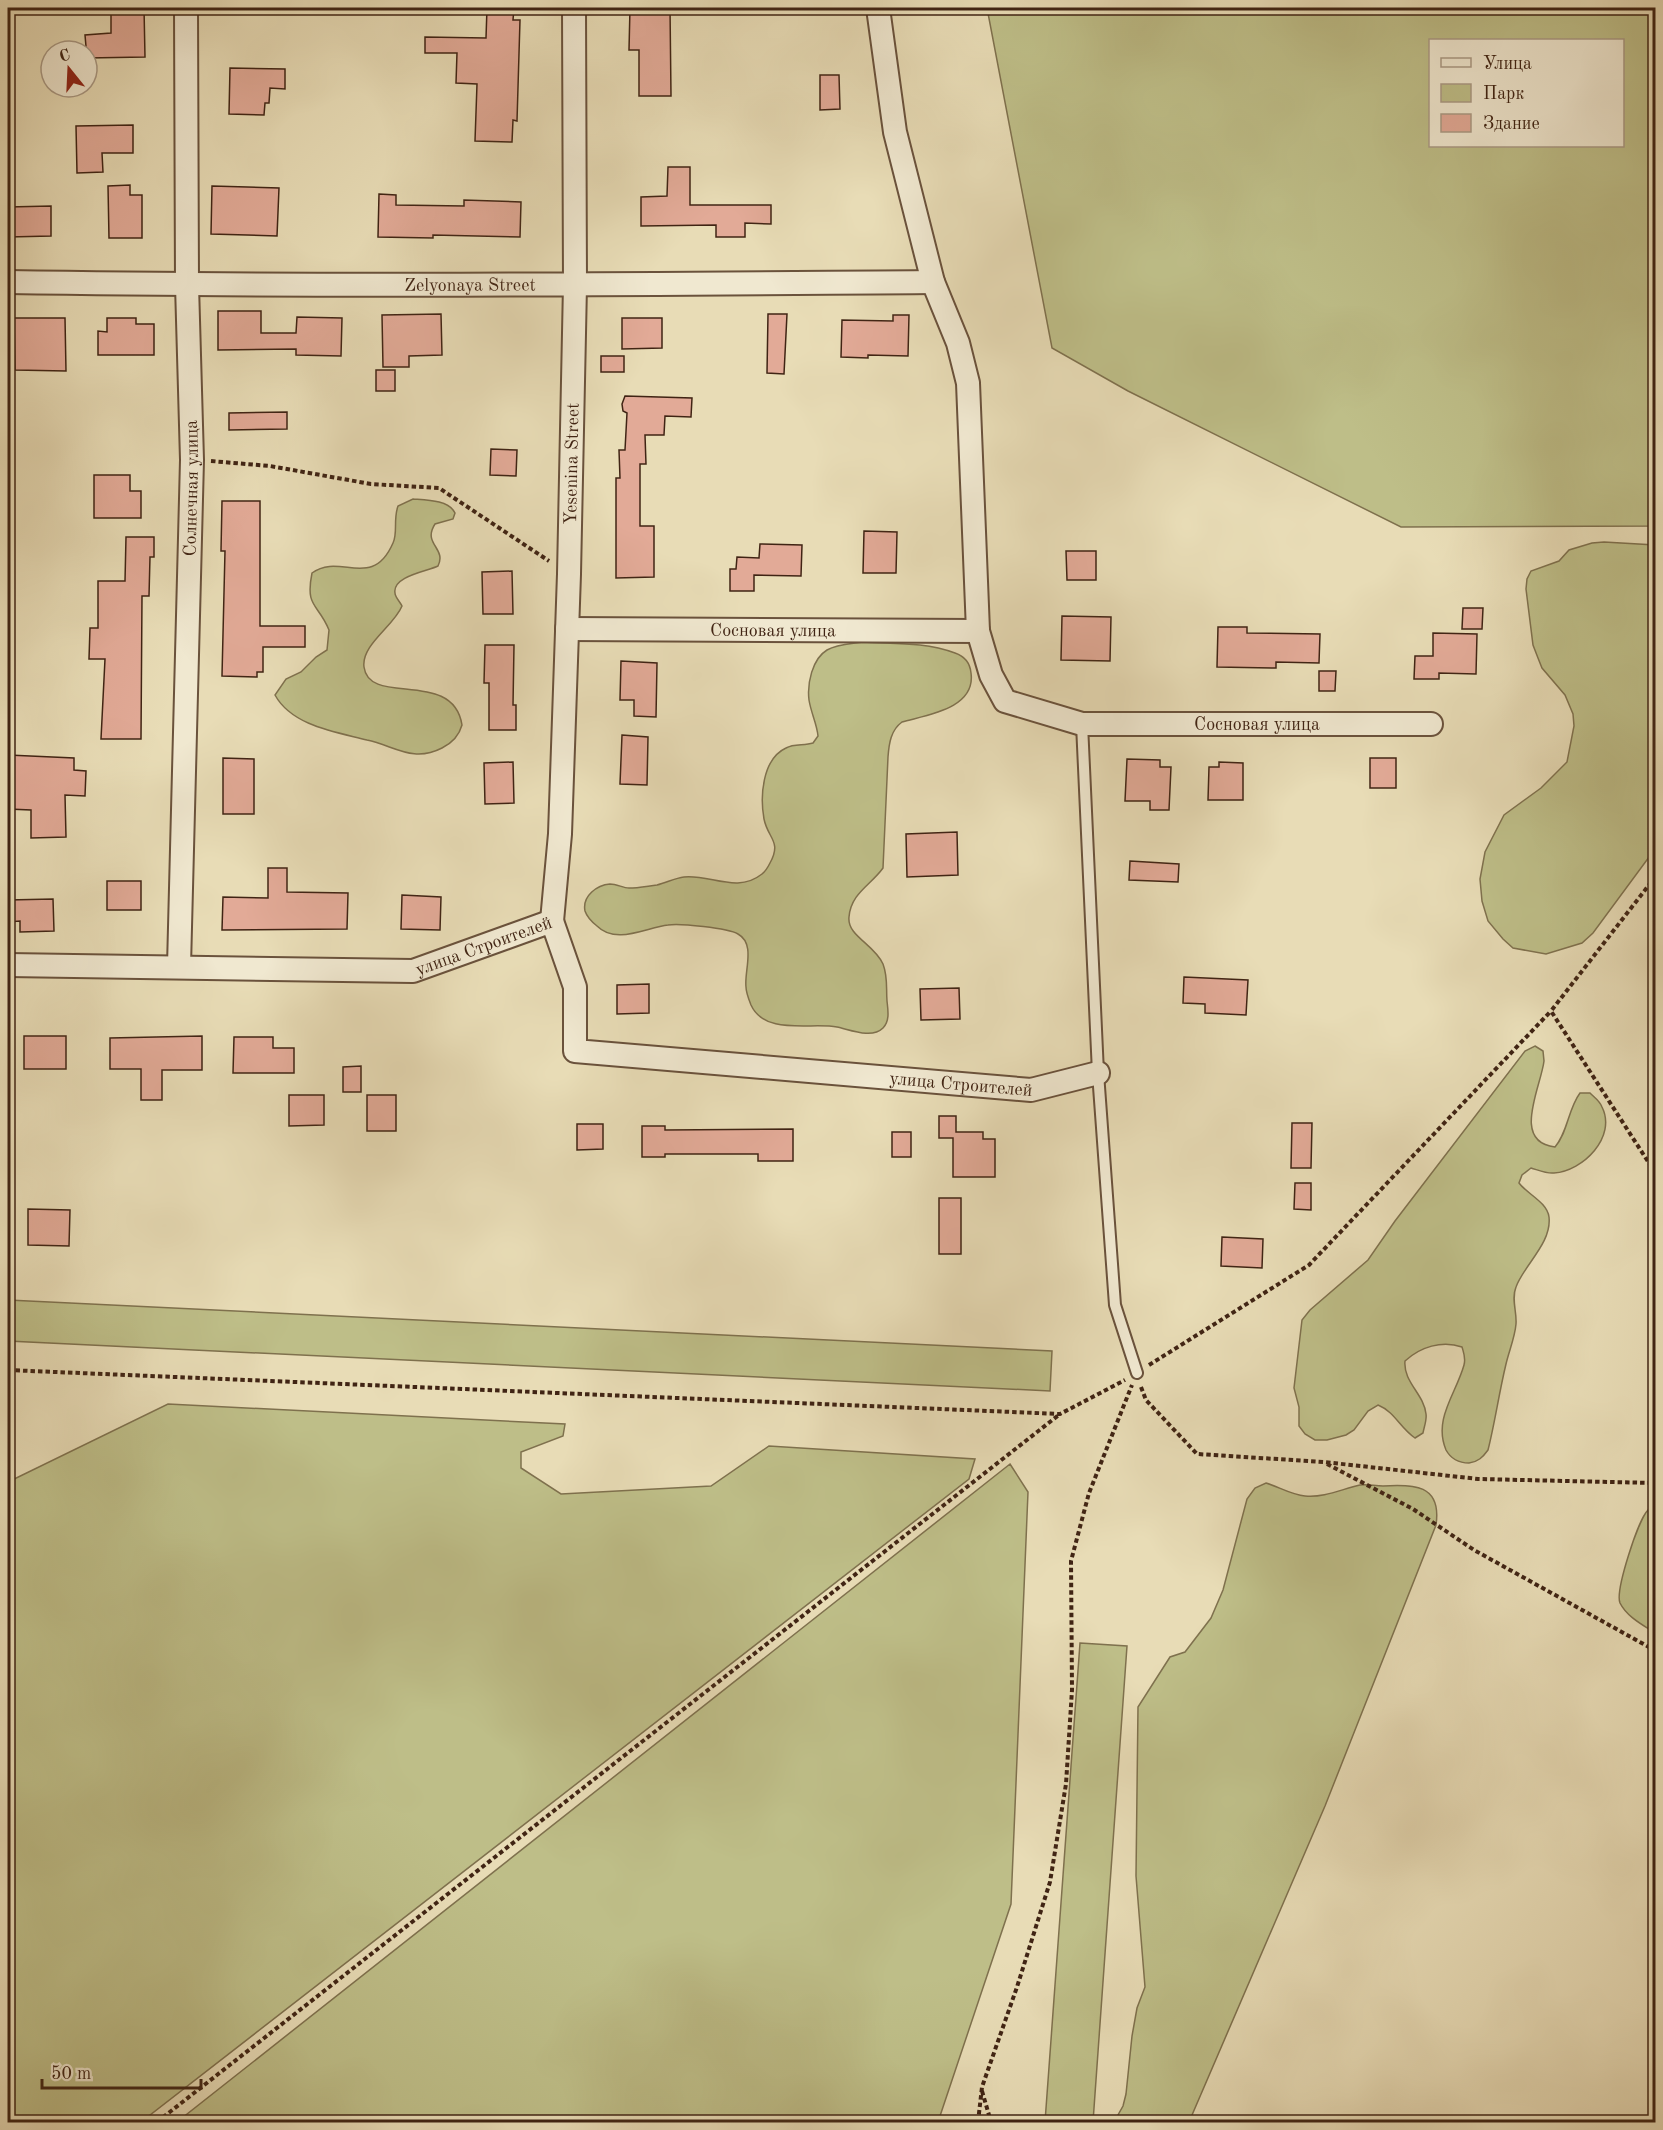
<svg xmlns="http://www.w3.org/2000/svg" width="1663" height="2130" viewBox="0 0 1663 2130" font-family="'Old Standard TT',serif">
<rect width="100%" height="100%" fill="#e8dcb6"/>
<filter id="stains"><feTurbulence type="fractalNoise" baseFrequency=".00333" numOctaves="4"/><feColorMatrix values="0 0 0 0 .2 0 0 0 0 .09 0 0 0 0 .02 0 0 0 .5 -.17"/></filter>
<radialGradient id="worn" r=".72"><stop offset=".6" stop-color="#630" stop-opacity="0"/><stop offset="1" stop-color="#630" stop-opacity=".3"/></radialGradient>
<path fill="#bebe88" stroke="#7f714e" stroke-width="1.5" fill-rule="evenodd" d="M 987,8 L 1655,8 L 1655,526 L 1401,527 L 1128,391 L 1052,348 ZM 1430,40 L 1622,40 L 1622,146 L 1430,146 Z
M 413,499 C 426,500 449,500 455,513 L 453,519 L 435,524 C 422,544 447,548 438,566 C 428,571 392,576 395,593 C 395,597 400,602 402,606 C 394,626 361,645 364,667 C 369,707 453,668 462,725 C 459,736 452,743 442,748 C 413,763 395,746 367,740 C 336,732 292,726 275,695 L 286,679 L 301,672 L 316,657 L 327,650 L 329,630 C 318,603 305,608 312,573 C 340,552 372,591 393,543 C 398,533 393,520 398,506 Z
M 1604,542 L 1655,545 L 1655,849 L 1593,933 L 1582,943 L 1546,954 L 1513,948 L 1503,939 L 1488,921 L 1482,901 L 1480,879 L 1485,852 L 1504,815 L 1541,788 L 1567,762 L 1574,726 L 1573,714 L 1565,695 L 1542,668 L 1538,658 L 1533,645 L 1526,589 L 1527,579 L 1531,571 L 1559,561 L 1569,550 L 1592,543 Z
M 863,642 C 895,644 924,642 955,653 C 964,656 970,663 971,673 C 976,709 926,715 902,722 C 891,730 889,743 888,757 L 883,868 C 871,885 851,893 849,917 C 847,936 874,944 883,964 C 888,977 886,988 887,1001 C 888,1010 890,1021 883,1028 C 872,1039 851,1030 837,1027 C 812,1022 765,1036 751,1005 C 749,1000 746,992 746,987 C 744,971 756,944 738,934 C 728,928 679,923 668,925 C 645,928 616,945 597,926 C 592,922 587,917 585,911 C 582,896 597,885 610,884 C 617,884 623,888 629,888 C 638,888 648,886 657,885 C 666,883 675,878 684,877 C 710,874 737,894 762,874 C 766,871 768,867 770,863 C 782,841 768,839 764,819 C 760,797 762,759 786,748 C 794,743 804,746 813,743 L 818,736 C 817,724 811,713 809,700 C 807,684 812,659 827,650 C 838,644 852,644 863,642 Z
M 1535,1046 L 1543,1051 L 1544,1061 C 1541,1087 1511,1142 1555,1147 C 1568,1132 1568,1109 1580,1093 L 1590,1093 C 1594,1097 1600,1101 1602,1107 C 1617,1137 1583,1171 1554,1173 C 1547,1174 1538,1170 1531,1168 L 1522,1175 L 1519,1183 C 1527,1194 1547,1202 1549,1217 C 1552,1243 1524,1265 1516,1287 C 1511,1299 1517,1311 1516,1324 C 1515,1337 1509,1351 1506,1364 C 1499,1393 1495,1422 1488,1450 C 1483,1457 1478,1462 1469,1463 C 1459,1463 1451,1459 1446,1450 C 1433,1419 1456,1394 1464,1365 C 1466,1358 1464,1354 1462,1347 C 1442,1340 1420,1347 1405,1361 C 1403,1382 1424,1394 1426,1414 C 1427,1420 1424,1427 1423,1433 L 1415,1438 C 1400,1428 1395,1412 1378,1405 L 1368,1411 L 1354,1430 L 1346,1435 L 1327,1440 L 1315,1440 L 1305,1434 L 1299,1426 L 1299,1407 L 1294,1388 L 1302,1320 L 1310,1310 L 1368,1260 L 1395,1221 L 1525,1051 Z
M 8,1300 L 1052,1351 L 1050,1391 L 8,1341 Z
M 168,1404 L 565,1424 L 563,1436 L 521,1452 L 521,1468 L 561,1494 L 711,1486 L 769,1446 L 975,1459 L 969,1479 L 141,2122 L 8,2122 L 8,1482 Z
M 1010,1464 L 1028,1492 L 1011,1904 L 938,2122 L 177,2122 Z
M 1266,1483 C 1279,1487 1292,1495 1305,1496 C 1324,1498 1342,1489 1360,1485 C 1367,1484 1375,1486 1383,1486 C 1413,1484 1442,1484 1436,1525 L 1325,1806 L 1189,2122 L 1114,2122 L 1123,2106 L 1126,2094 L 1132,2036 L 1137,2008 L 1145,1987 L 1136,1876 L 1138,1707 L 1170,1657 L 1185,1652 L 1211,1618 L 1223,1590 L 1247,1499 L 1255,1488 Z
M 1655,1506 L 1655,1633 C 1643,1625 1627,1617 1620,1603 C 1615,1591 1638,1520 1648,1510 C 1650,1508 1653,1507 1655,1506 Z
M 1080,1643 L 1127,1646 L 1093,2122 L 1045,2122 Z"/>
<path fill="#e2aa97" stroke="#402414" stroke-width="1.5" d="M 111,8 L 144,8 L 145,57 L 87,58 L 85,35 L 111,33 Z
M 487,8 L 514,8 L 513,20 L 520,20 L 517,121 L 513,120 L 512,142 L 475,141 L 477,84 L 456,83 L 457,53 L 425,53 L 425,37 L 486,38 Z
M 630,8 L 670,8 L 671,96 L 639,96 L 639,50 L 629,50 Z
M 230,68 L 285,69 L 285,89 L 270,88 L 269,103 L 265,103 L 264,115 L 229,114 Z
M 820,75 L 839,75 L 840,109 L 820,110 Z
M 133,125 L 133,153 L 102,153 L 103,172 L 77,173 L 76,126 Z
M 668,167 L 690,167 L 690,205 L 771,205 L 771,224 L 745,223 L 745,237 L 716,237 L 716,225 L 641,226 L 641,197 L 667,196 Z
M 130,185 L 130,195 L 142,195 L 142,238 L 109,238 L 108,186 Z
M 212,186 L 279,188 L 277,236 L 211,234 Z
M 379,194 L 396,195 L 396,205 L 464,206 L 464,200 L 521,202 L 520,237 L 433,235 L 433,238 L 378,237 Z
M 51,206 L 51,236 L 8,237 L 8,207 Z
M 218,311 L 261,311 L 261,333 L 296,333 L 297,317 L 342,318 L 341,356 L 296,355 L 296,349 L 218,350 Z
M 441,314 L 442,355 L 409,356 L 409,367 L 383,367 L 382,315 Z
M 768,314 L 787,314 L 784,374 L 767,373 Z
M 893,315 L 909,315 L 908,356 L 868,355 L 868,358 L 841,357 L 842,320 L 893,321 Z
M 14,318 L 65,318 L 66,371 L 15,370 Z
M 107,318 L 136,318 L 136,324 L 154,324 L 154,355 L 98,355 L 98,331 L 107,332 Z
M 622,318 L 662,318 L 662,348 L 622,349 Z
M 601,356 L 624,356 L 624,372 L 601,372 Z
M 376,370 L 395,370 L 395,391 L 376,391 Z
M 625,396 L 692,398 L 691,417 L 665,416 L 664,435 L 645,435 L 646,464 L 640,464 L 640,526 L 654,526 L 654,577 L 616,578 L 616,478 L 620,478 L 619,450 L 625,450 L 627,413 L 623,411 L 622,404 Z
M 287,412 L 287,429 L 229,430 L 229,413 Z
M 491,449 L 517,450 L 516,476 L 490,475 Z
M 94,475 L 130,475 L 130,491 L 141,491 L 141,518 L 94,518 Z
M 222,501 L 260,501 L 260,626 L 305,626 L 305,647 L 263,647 L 263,672 L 257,672 L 257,677 L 222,676 L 225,551 L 221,551 Z
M 864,531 L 897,532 L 896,573 L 863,573 Z
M 126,537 L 154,537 L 154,557 L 150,557 L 149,596 L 142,596 L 141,739 L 101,739 L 105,659 L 89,659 L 90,628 L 98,628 L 98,581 L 125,581 Z
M 760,544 L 802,545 L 801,576 L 754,575 L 754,591 L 730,591 L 730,569 L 736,569 L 737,557 L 759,558 Z
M 1066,551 L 1096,551 L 1096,580 L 1067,580 Z
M 512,571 L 513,614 L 483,614 L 482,572 Z
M 1463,608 L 1483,608 L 1482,629 L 1462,629 Z
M 1062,616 L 1111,617 L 1110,661 L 1061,660 Z
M 1218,627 L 1247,627 L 1247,633 L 1320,634 L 1319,663 L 1276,662 L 1276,668 L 1217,667 Z
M 1433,633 L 1477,634 L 1476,674 L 1439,673 L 1439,679 L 1414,679 L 1415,656 L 1433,656 Z
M 485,645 L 514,645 L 513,705 L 516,705 L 516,730 L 489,730 L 489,683 L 484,683 Z
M 621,661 L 657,663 L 656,717 L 634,716 L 634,700 L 620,700 Z
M 1319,671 L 1336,671 L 1335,691 L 1319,691 Z
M 622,735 L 648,737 L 647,785 L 620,784 Z
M 8,755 L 74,758 L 74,770 L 86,771 L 85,796 L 65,795 L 66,837 L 31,838 L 31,810 L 8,809 Z
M 223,758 L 254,759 L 254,814 L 223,814 Z
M 1370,758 L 1396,758 L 1396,788 L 1370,788 Z
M 1127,759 L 1160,760 L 1160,767 L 1171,767 L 1169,810 L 1150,810 L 1150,801 L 1125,801 Z
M 513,762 L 514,803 L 485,804 L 484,763 Z
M 1219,762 L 1243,763 L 1243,800 L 1208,800 L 1209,767 L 1219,767 Z
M 957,832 L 958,875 L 907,877 L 906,834 Z
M 1130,861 L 1179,864 L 1178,882 L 1129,880 Z
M 268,868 L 287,868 L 287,892 L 348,893 L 347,929 L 222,930 L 223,897 L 268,898 Z
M 107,881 L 141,881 L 141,910 L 107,910 Z
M 402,895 L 441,897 L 440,930 L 401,929 Z
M 53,899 L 54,931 L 20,932 L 20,921 L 8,922 L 8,900 Z
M 1184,977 L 1248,980 L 1246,1015 L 1205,1013 L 1205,1004 L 1183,1003 Z
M 649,984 L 649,1013 L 617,1014 L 617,985 Z
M 959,988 L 960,1019 L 921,1020 L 920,989 Z
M 24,1036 L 66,1036 L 66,1069 L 24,1069 Z
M 202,1036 L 202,1070 L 162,1070 L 162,1100 L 141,1100 L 141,1069 L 110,1069 L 110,1038 Z
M 234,1037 L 273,1037 L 273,1048 L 294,1048 L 294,1073 L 233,1073 Z
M 361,1066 L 361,1092 L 343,1092 L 343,1067 Z
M 289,1095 L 324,1095 L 324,1125 L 289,1126 Z
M 367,1095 L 396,1095 L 396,1131 L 367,1131 Z
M 939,1116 L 956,1116 L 956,1132 L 983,1132 L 983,1139 L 995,1139 L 995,1177 L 953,1177 L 953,1138 L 939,1138 Z
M 1292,1123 L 1312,1123 L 1311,1168 L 1291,1168 Z
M 577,1124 L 603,1124 L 603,1149 L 577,1150 Z
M 642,1126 L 665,1126 L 665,1130 L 793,1129 L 793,1161 L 758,1161 L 758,1154 L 665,1154 L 665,1157 L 642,1157 Z
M 892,1132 L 911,1132 L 911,1157 L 892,1157 Z
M 1295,1183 L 1311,1183 L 1311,1210 L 1294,1209 Z
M 939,1198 L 961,1198 L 961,1254 L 939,1254 Z
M 28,1209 L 70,1210 L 69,1246 L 28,1245 Z
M 1222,1237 L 1263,1239 L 1262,1268 L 1221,1266 Z"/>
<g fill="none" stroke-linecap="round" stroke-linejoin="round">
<defs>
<path id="lane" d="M 1082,724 L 1098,1073 L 1115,1305 L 1137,1373"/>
<g id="street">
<path id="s1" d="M 878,8 L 895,132 L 933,282 L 958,343 L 968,383 L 978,631 L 991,675 L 1005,701 L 1082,724 L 1431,724"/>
<path id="s2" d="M 8,282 C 316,287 624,284 933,282"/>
<path id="s3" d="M 567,629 L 978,631"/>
<path id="s4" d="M 552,921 L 560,834 L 569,574 L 575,285 L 574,8"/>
<path id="s5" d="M 8,965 L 413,971 L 552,921 L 575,987 L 575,1051 L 1031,1090 L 1098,1073"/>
<path id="s6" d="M 179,966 L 192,460 L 187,285 L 186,8"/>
</g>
</defs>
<use href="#lane" stroke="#6a523c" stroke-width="14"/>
<use href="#street" stroke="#6a523c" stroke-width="26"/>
<path stroke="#402414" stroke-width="4" stroke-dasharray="4.5 3" stroke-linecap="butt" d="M 211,461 L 270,466 L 371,484 L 439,488 L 549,561
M 1656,876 L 1551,1011 L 1656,1174
M 1149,1365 L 1309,1265 L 1551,1011
M 8,1370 L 1060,1414 L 1125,1380
M 1141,1387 L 1146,1400 L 1197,1454 L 1324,1462 L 1478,1479 L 1656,1483
M 1327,1464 L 1413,1509 L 1474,1550 L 1656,1651
M 982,2091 L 991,2122
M 157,2122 L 1060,1414
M 978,2122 L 982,2087 L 1017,1987 L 1050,1882 L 1066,1784 L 1072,1690 L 1071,1561 L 1089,1493 L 1132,1385"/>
<use href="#lane" stroke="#f0e8d0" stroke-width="10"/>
<use href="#street" stroke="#f0e8d0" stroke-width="22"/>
</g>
<g text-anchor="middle" stroke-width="5" stroke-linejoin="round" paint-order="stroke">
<g font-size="18" fill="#402414" stroke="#f0e8d0">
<text dy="6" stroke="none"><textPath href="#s2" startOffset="462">Zelyonaya Street</textPath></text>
<text dy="6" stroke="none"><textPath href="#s4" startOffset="458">Yesenina Street</textPath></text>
<text dy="6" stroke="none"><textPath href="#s6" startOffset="478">Солнечная улица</textPath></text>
<text dy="6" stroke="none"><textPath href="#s3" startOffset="206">Сосновая улица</textPath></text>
<text dy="6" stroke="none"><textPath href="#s1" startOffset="966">Сосновая улица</textPath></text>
<text dy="6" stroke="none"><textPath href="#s5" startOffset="480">улица Строителей</textPath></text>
<text dy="6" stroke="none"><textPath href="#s5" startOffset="1074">улица Строителей</textPath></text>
</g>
</g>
<rect width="1663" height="2130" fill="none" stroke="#e8dcb6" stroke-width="30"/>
<rect x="9" y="9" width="1645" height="2112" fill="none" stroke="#402414" stroke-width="3"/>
<rect x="15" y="15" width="1633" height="2100" fill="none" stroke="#402414" stroke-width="1.5"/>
<rect x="1429" y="39" width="195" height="108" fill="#f0e8d0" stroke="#aa9a85" stroke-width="1.5"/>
<rect x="1441" y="58" width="30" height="9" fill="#f0e8d0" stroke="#aa9a85" stroke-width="1.5"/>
<text x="1483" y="69" font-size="18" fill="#402414">Улица</text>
<rect x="1441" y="84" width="30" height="18" fill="#bebe88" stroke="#aa9a85" stroke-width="1.5"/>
<text x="1483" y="99" font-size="18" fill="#402414">Парк</text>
<rect x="1441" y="114" width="30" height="18" fill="#e2aa97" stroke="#aa9a85" stroke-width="1.5"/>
<text x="1483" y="129" font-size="18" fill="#402414">Здание</text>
<g transform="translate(69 69) rotate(342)"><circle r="28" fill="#f0e8d0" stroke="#aa9a85" stroke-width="1.5"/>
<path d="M0-4.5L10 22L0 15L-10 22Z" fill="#8f2418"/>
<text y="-9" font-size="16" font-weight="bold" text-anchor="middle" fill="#402414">С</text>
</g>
<path d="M42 2079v9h159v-9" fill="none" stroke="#402414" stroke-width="3"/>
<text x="51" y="2079" font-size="18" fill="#402414" stroke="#f0e8d0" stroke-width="4.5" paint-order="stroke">50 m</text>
<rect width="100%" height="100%" filter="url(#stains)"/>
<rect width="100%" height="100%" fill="url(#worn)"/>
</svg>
